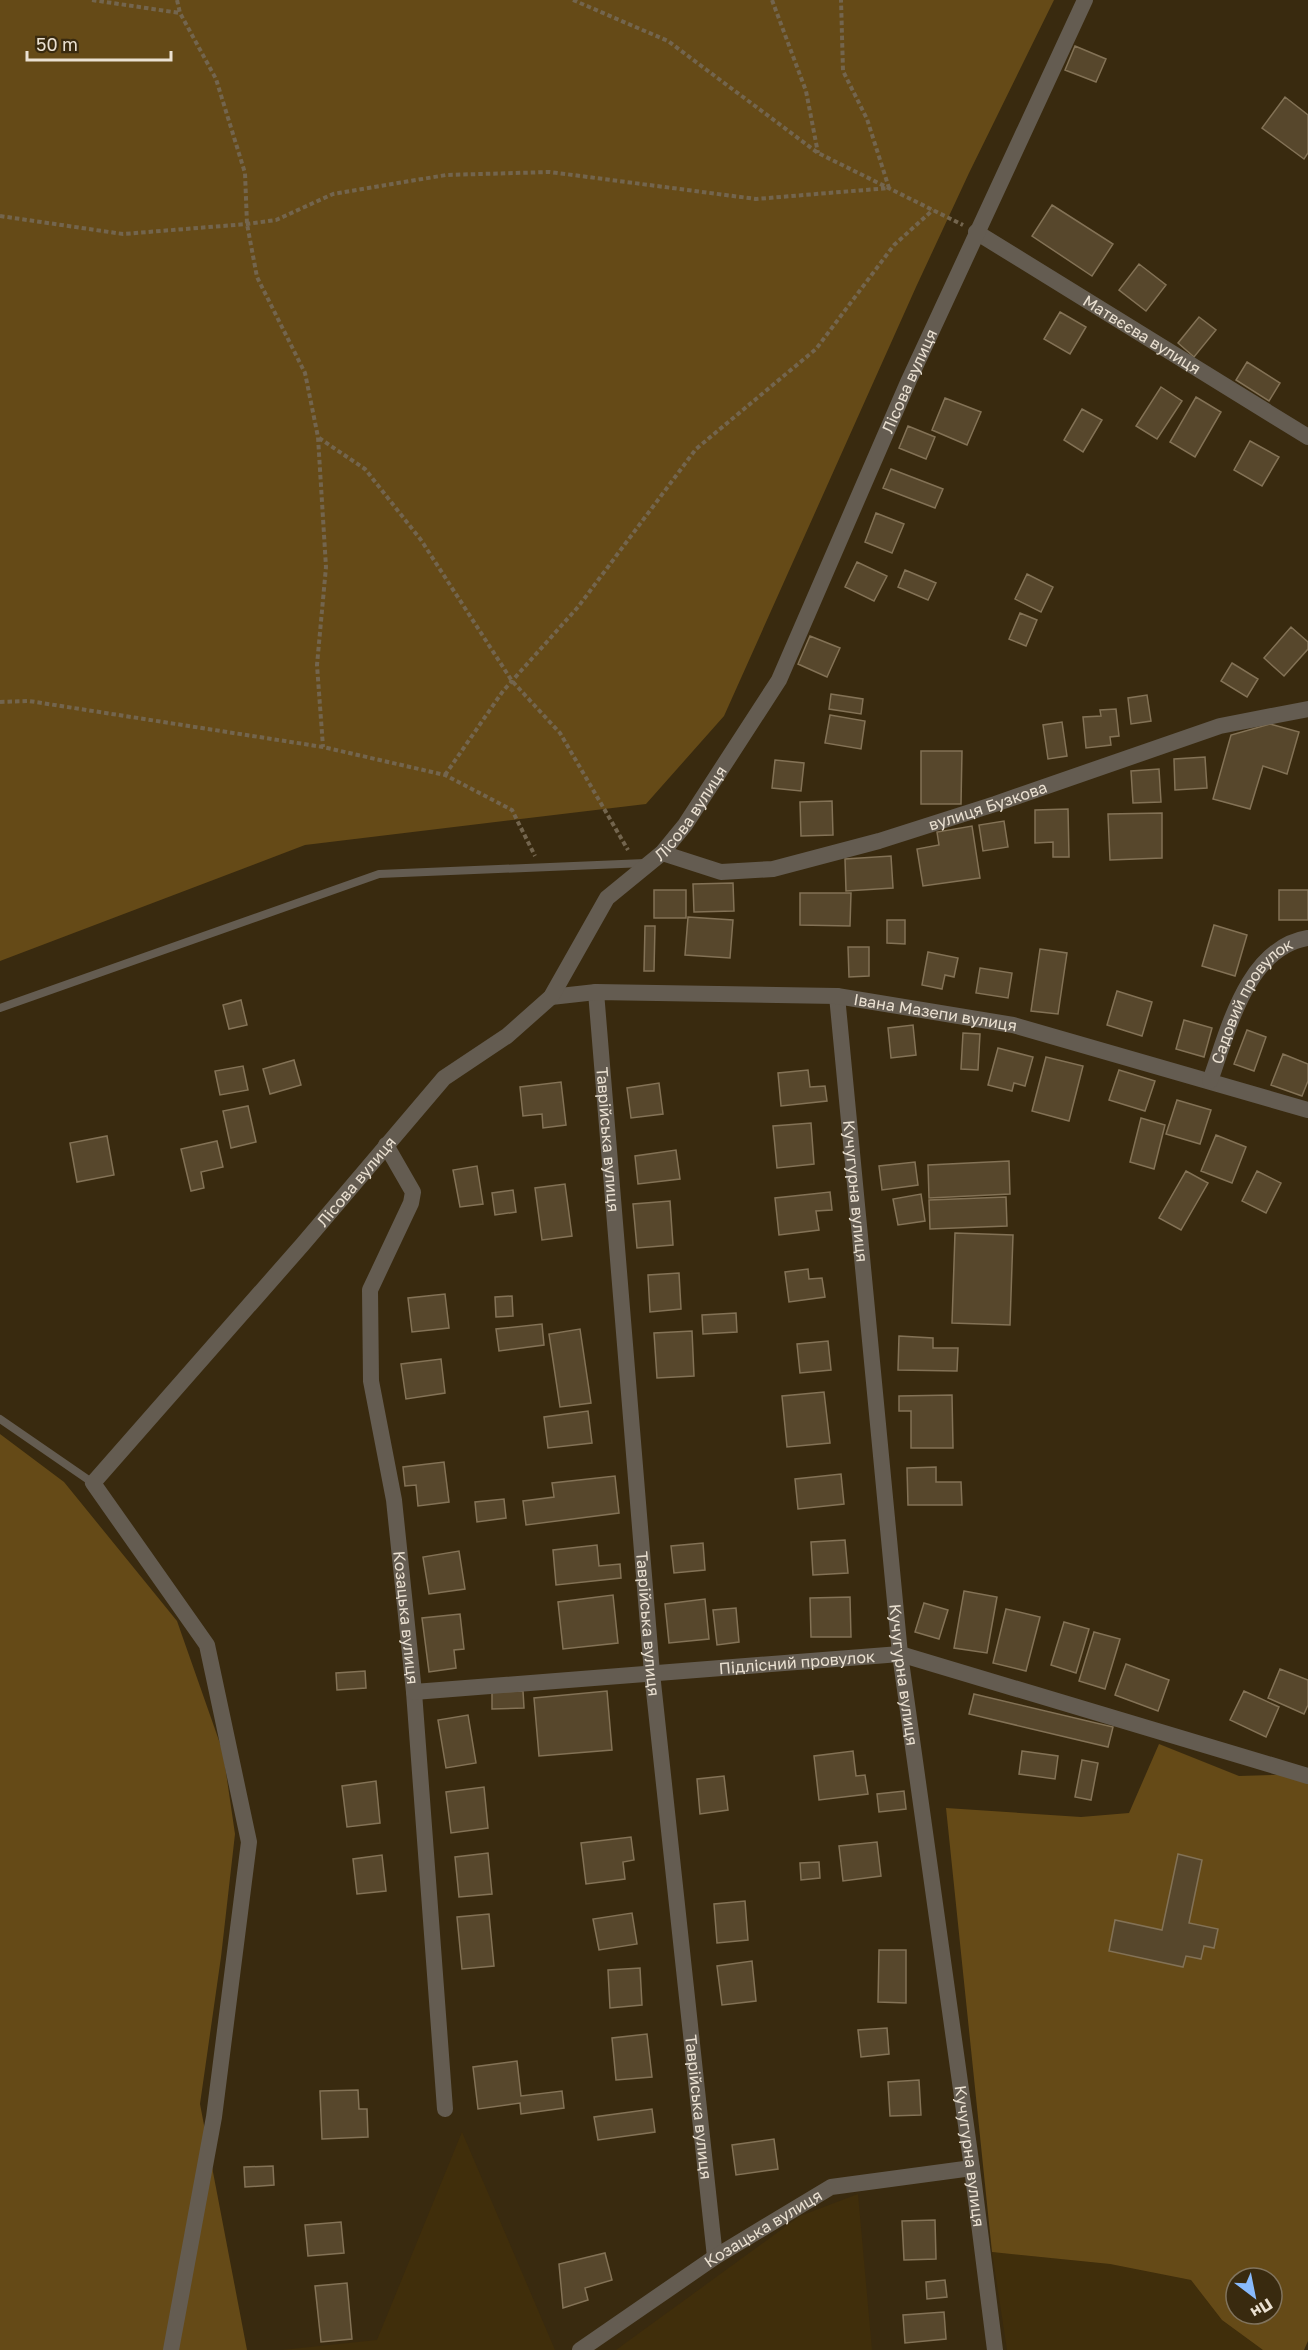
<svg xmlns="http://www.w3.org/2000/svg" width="1308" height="2350" viewBox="0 0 1308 2350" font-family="'Golos Text',sans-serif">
<rect width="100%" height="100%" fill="#392a0f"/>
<path fill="#402e0b" d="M 462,2132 L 555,2350 L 282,2350 L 377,2340 Z
M 858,2194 L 872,2350 L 616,2350 L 800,2216 Z
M 992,2252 L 1110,2264 L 1191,2280 L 1222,2320 L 1263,2350 L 1007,2350 Z"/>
<path fill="#654a17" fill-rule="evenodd" d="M 0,0 L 1054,0 L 969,173 L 916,287 L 724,716 L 646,804 L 305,845 L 0,961 Z
M 0,1434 L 64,1482 L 177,1621 L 223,1752 L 235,1834 L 221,1957 L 200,2104 L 247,2350 L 0,2350 Z
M 1159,1744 L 1239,1776 L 1308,1774 L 1308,2341 L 1304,2350 L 1263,2350 L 1222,2320 L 1191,2280 L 1110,2264 L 992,2252 L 946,1808 L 1081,1817 L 1129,1813 ZM 1236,2278 L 1272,2278 L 1272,2314 L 1236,2314 Z"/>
<path fill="#57472c" stroke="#837256" stroke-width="1.5" d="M 1075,46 L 1106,59 L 1096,82 L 1065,70 Z
M 1285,97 L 1308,115 L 1308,153 L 1304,159 L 1262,128 Z
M 1052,205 L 1113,244 L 1092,276 L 1032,236 Z
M 1139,264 L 1166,285 L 1146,311 L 1119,290 Z
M 1060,312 L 1086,327 L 1070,354 L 1044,339 Z
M 1199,317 L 1216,330 L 1194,357 L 1178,343 Z
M 1247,362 L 1280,383 L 1269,401 L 1236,380 Z
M 1161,387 L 1182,401 L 1157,439 L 1136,426 Z
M 1196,397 L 1221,412 L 1195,457 L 1170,442 Z
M 945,398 L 981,412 L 967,445 L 932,430 Z
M 1082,409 L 1102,420 L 1083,452 L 1064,440 Z
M 908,426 L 935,437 L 926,459 L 899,448 Z
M 1250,441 L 1279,457 L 1262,486 L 1234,470 Z
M 891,469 L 943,489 L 935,508 L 883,488 Z
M 876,513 L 904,524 L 892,553 L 865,542 Z
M 857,562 L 887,576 L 874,601 L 845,587 Z
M 905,570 L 936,583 L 928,600 L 898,587 Z
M 1027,574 L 1053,587 L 1041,612 L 1015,599 Z
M 1020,613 L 1037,620 L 1026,646 L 1009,639 Z
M 1291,627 L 1308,642 L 1308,649 L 1284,676 L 1264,658 Z
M 810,636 L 840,648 L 827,677 L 798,664 Z
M 1232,663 L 1258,679 L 1247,697 L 1221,681 Z
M 831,694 L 863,699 L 861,714 L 829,709 Z
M 1147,695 L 1151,721 L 1131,724 L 1128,698 Z
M 1116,709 L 1119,736 L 1110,737 L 1111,745 L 1086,748 L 1083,717 L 1101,716 L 1100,710 Z
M 830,715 L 865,721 L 861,749 L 825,743 Z
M 1062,722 L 1067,756 L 1048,759 L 1043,725 Z
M 1270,724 L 1299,732 L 1287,774 L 1263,766 L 1250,809 L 1213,799 L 1231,735 Z
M 921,751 L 962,751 L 961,804 L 921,804 Z
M 1205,757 L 1207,788 L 1175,790 L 1174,759 Z
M 775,760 L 804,763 L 801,791 L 772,788 Z
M 1159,769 L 1161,802 L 1133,803 L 1131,771 Z
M 832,801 L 833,835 L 801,836 L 800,802 Z
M 1068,809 L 1069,857 L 1053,857 L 1053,842 L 1035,843 L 1035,810 Z
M 1162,813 L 1162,858 L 1110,860 L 1108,814 Z
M 1004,821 L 1008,847 L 983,851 L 979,825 Z
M 972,826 L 980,878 L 923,886 L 917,849 L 939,845 L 937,832 Z
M 891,856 L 893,888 L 846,891 L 845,859 Z
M 733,883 L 734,911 L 694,912 L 693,884 Z
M 654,890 L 686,890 L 686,918 L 654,918 Z
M 1279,890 L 1308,890 L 1308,920 L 1279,920 Z
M 800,893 L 851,893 L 850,926 L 800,925 Z
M 688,917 L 733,920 L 730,958 L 685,955 Z
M 887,920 L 905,920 L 905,944 L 887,943 Z
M 1214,925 L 1247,935 L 1235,976 L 1202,966 Z
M 645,926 L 655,926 L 654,971 L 644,971 Z
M 848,947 L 869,947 L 869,976 L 849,977 Z
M 1040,949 L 1067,953 L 1058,1014 L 1031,1011 Z
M 928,952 L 958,958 L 954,977 L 945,975 L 942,989 L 922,985 Z
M 980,968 L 1012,973 L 1008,998 L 976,993 Z
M 1117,991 L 1152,1002 L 1142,1036 L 1107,1025 Z
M 241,1000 L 247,1025 L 229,1029 L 223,1005 Z
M 1184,1020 L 1212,1028 L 1204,1057 L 1176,1049 Z
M 913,1025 L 916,1055 L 891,1058 L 888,1028 Z
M 1247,1030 L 1266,1037 L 1254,1071 L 1234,1064 Z
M 963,1033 L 980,1034 L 978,1070 L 961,1069 Z
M 998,1048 L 1033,1057 L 1025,1086 L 1014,1083 L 1012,1091 L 988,1085 Z
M 1283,1054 L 1308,1064 L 1308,1081 L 1302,1096 L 1271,1085 Z
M 1046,1057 L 1083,1066 L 1069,1121 L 1032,1111 Z
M 294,1060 L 301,1085 L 270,1094 L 263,1069 Z
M 243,1066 L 248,1090 L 220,1095 L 215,1071 Z
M 808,1070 L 810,1087 L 825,1086 L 827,1101 L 781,1106 L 778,1073 Z
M 1119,1070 L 1155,1081 L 1145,1111 L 1109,1100 Z
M 561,1082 L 566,1125 L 543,1128 L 542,1114 L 523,1116 L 520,1087 Z
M 659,1083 L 663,1114 L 631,1118 L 627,1088 Z
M 1177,1100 L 1211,1110 L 1200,1144 L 1166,1134 Z
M 248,1106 L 256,1142 L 231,1148 L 223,1111 Z
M 1141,1118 L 1165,1125 L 1154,1169 L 1130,1162 Z
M 811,1123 L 814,1164 L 777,1168 L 773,1126 Z
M 1216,1135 L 1246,1147 L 1232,1183 L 1201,1171 Z
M 107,1136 L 114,1175 L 77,1182 L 70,1143 Z
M 217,1141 L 223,1167 L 201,1172 L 204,1188 L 191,1191 L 181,1149 Z
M 676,1150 L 680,1179 L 638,1184 L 635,1156 Z
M 1009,1161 L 1010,1194 L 929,1198 L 928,1165 Z
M 915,1162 L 918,1185 L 882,1190 L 879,1166 Z
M 477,1166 L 483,1204 L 460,1207 L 453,1170 Z
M 1186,1171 L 1208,1183 L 1181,1230 L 1159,1218 Z
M 1257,1171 L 1281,1183 L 1266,1213 L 1242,1201 Z
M 565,1184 L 572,1236 L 542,1240 L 535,1188 Z
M 513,1190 L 516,1212 L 495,1215 L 492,1193 Z
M 830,1192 L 832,1210 L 816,1211 L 819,1230 L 779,1235 L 775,1198 Z
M 921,1194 L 925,1221 L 898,1225 L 893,1199 Z
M 1006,1197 L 1007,1226 L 930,1229 L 929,1200 Z
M 670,1201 L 673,1245 L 637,1248 L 633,1204 Z
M 955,1233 L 1013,1235 L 1010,1325 L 952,1323 Z
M 808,1269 L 809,1279 L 822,1278 L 825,1297 L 789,1302 L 785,1272 Z
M 679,1273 L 681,1309 L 650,1312 L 648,1275 Z
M 445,1294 L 449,1328 L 412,1332 L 408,1298 Z
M 512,1296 L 513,1316 L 496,1317 L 495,1297 Z
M 736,1313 L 737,1332 L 703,1334 L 702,1315 Z
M 542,1324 L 544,1345 L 499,1351 L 496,1329 Z
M 580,1329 L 591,1403 L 560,1407 L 549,1334 Z
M 692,1331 L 694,1376 L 657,1378 L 654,1333 Z
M 899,1336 L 933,1338 L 933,1348 L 958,1348 L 957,1371 L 898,1370 Z
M 828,1341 L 831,1370 L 800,1373 L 797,1344 Z
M 441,1359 L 445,1393 L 406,1399 L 401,1364 Z
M 824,1392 L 830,1443 L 787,1447 L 782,1396 Z
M 952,1395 L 953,1448 L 911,1448 L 911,1411 L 899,1411 L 899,1396 Z
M 588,1411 L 592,1443 L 548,1448 L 544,1417 Z
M 444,1462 L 449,1502 L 418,1506 L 416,1485 L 405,1486 L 403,1467 Z
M 936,1467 L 936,1482 L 961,1482 L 962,1505 L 908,1505 L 907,1468 Z
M 841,1474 L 844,1504 L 798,1509 L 795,1479 Z
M 615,1476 L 619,1513 L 526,1525 L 523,1501 L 554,1497 L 552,1483 Z
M 504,1499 L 506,1518 L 477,1522 L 475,1502 Z
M 845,1540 L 848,1573 L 813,1575 L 811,1542 Z
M 703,1543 L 705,1570 L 674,1573 L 671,1546 Z
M 597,1545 L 599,1566 L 620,1564 L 621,1578 L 556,1585 L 553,1550 Z
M 459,1551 L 465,1589 L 429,1594 L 423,1557 Z
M 964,1591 L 997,1597 L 987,1653 L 954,1648 Z
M 613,1595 L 618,1643 L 563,1649 L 558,1602 Z
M 850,1597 L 851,1637 L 811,1637 L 810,1598 Z
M 705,1599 L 709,1639 L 669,1643 L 665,1604 Z
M 924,1603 L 948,1610 L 939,1639 L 915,1632 Z
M 736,1608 L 739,1642 L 717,1645 L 713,1610 Z
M 1006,1609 L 1040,1617 L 1026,1671 L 993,1663 Z
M 460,1614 L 464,1649 L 454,1650 L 456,1668 L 429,1672 L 422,1618 Z
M 1064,1622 L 1089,1629 L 1076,1673 L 1051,1665 Z
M 1094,1632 L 1120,1639 L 1105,1689 L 1079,1681 Z
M 1126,1664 L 1169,1680 L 1158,1711 L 1115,1695 Z
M 1280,1669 L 1308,1680 L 1308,1705 L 1304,1714 L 1268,1698 Z
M 365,1671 L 366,1688 L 337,1690 L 336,1673 Z
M 523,1691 L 524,1708 L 492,1709 L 492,1692 Z
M 607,1691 L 612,1750 L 539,1756 L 534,1698 Z
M 1244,1691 L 1279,1707 L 1266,1737 L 1230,1720 Z
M 974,1694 L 1113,1727 L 1108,1747 L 969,1714 Z
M 468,1715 L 476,1763 L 446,1768 L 438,1720 Z
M 853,1751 L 856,1776 L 865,1775 L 868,1794 L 819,1800 L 814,1756 Z
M 1022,1751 L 1058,1756 L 1055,1779 L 1019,1774 Z
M 1082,1760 L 1098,1763 L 1091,1800 L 1075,1797 Z
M 724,1776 L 728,1810 L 700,1814 L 697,1779 Z
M 376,1781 L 380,1823 L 347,1827 L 342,1786 Z
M 484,1787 L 488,1828 L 451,1833 L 446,1792 Z
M 904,1791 L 906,1809 L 879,1812 L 877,1794 Z
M 631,1837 L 634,1860 L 623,1862 L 625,1879 L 586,1884 L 581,1843 Z
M 877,1842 L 881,1876 L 843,1881 L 839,1846 Z
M 488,1853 L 492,1894 L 459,1897 L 455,1857 Z
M 1178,1854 L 1202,1860 L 1189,1923 L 1218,1929 L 1214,1948 L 1204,1946 L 1201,1959 L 1186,1956 L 1183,1967 L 1109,1951 L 1115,1920 L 1162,1930 Z
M 382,1855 L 386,1891 L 357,1894 L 353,1859 Z
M 819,1862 L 820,1878 L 801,1880 L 800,1863 Z
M 745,1901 L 748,1940 L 717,1943 L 714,1904 Z
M 632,1913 L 637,1944 L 599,1950 L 593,1919 Z
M 489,1914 L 494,1966 L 462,1969 L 457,1917 Z
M 879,1950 L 906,1950 L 906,2003 L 878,2002 Z
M 752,1961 L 756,2001 L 722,2005 L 717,1966 Z
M 640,1968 L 642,2005 L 610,2008 L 608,1970 Z
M 887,2028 L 889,2054 L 861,2057 L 858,2030 Z
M 647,2034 L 652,2077 L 616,2080 L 612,2038 Z
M 517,2061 L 521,2096 L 562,2091 L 564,2108 L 521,2114 L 520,2103 L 478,2109 L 473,2067 Z
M 919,2080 L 921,2115 L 890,2116 L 888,2082 Z
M 358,2090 L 359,2109 L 367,2109 L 368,2137 L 322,2139 L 320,2091 Z
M 652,2109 L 655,2132 L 598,2140 L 594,2117 Z
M 774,2139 L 778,2169 L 736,2175 L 732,2145 Z
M 273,2166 L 274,2185 L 245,2187 L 244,2167 Z
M 935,2220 L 936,2259 L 904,2260 L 902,2221 Z
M 341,2222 L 344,2253 L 308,2256 L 305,2225 Z
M 605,2253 L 612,2280 L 585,2288 L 588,2300 L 563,2308 L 559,2264 Z
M 945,2280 L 947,2297 L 927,2299 L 926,2282 Z
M 347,2283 L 352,2339 L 321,2342 L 315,2286 Z
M 944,2312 L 946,2339 L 905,2343 L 903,2315 Z"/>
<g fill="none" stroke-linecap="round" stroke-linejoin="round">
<path stroke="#73654e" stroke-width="4" stroke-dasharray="4.5 3" stroke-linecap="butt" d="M 92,0 L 180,13
M 177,0 L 180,13 L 216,79 L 245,173 L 247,224 L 257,277 L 305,373 L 318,437 L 326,567 L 317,665 L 323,747
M 573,0 L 668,41 L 818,153 L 963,225
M 772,0 L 806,91 L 818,153
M 0,216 L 123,234 L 247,224 L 276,220 L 333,194 L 446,175 L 550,172 L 756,199 L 889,188 L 867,119 L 843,71 L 841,0
M 319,438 L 365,469 L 421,540 L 512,681 L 560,733 L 628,850
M 0,702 L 29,701 L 323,747 L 445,775 L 512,810 L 535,856
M 445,775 L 503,691 L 578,607 L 696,449 L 816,349 L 894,245 L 933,210"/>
<path stroke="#645c51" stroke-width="8" d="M 0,1008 L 379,874 L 645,863
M 0,1419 L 93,1483"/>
<g stroke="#645c51" stroke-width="16">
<path id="s1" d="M 976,232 L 1308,437"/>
<path id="s2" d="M 662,853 L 721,872 L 773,869 L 879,841 L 995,804 L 1220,726 L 1308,709"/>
<path id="s3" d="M 596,992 L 652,1673 L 715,2257"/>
<path id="s4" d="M 837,996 L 900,1654 L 972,2168 L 995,2350"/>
<path id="s5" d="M 551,997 L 596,992 L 837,996 L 1013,1025 L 1308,1110"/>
<path id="s6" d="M 1210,1081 C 1228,1032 1246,948 1308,938"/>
<path id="s7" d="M 386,1145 L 413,1192 L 411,1203 L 370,1290 L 371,1381 L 394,1500 L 414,1692 L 445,2109"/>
<path id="s8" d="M 414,1692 L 900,1654 L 1308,1776"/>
<path id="s9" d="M 171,2350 L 214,2117 L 249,1842 L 207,1645 L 93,1483 L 303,1244 L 444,1078 L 507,1036 L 551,997 L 607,898 L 662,853 L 685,825 L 779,680 L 909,380 L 1085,0"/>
<path id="s10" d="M 580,2350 L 715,2257 L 831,2187 L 972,2168"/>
</g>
</g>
<g text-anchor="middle" stroke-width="4.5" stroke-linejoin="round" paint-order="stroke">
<g font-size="16" fill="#eae0d1" stroke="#392a0f">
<text dy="6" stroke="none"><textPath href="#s1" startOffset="195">Матвєєва вулиця</textPath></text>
<text dy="6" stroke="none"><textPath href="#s9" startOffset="2304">Лісова вулиця</textPath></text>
<text dy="6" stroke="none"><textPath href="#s2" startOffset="338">вулиця Бузкова</textPath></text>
<text dy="6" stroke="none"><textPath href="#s9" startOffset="1818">Лісова вулиця</textPath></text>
<text dy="6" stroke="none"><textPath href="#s6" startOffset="92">Садовий провулок</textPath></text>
<text dy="6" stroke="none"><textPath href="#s5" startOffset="386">Івана Мазепи вулиця</textPath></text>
<text dy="6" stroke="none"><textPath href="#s3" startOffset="148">Таврійська вулиця</textPath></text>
<text dy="6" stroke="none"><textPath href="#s9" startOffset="1314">Лісова вулиця</textPath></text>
<text dy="6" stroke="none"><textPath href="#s4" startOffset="196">Кучугурна вулиця</textPath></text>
<text dy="6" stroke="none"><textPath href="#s7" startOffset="492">Козацька вулиця</textPath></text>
<text dy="6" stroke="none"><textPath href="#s3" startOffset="634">Таврійська вулиця</textPath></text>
<text dy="6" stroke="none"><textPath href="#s8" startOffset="384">Підлісний провулок</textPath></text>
<text dy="6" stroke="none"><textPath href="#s4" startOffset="682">Кучугурна вулиця</textPath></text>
<text dy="6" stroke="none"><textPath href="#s3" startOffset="1120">Таврійська вулиця</textPath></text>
<text dy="6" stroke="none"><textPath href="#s4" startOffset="1168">Кучугурна вулиця</textPath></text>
<text dy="6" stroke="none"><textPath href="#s10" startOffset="220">Козацька вулиця</textPath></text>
</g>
</g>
<g transform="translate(1254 2296) rotate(148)"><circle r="28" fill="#392a0f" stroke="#80735d" stroke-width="1.5"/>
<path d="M0-4.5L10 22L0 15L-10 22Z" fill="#88bafc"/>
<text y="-9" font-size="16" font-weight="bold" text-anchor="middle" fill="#eae0d1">Пн</text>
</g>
<path d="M27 51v9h144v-9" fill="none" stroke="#eae0d1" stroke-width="3"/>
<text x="36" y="51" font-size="18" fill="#eae0d1" stroke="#392a0f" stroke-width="4.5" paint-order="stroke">50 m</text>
</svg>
